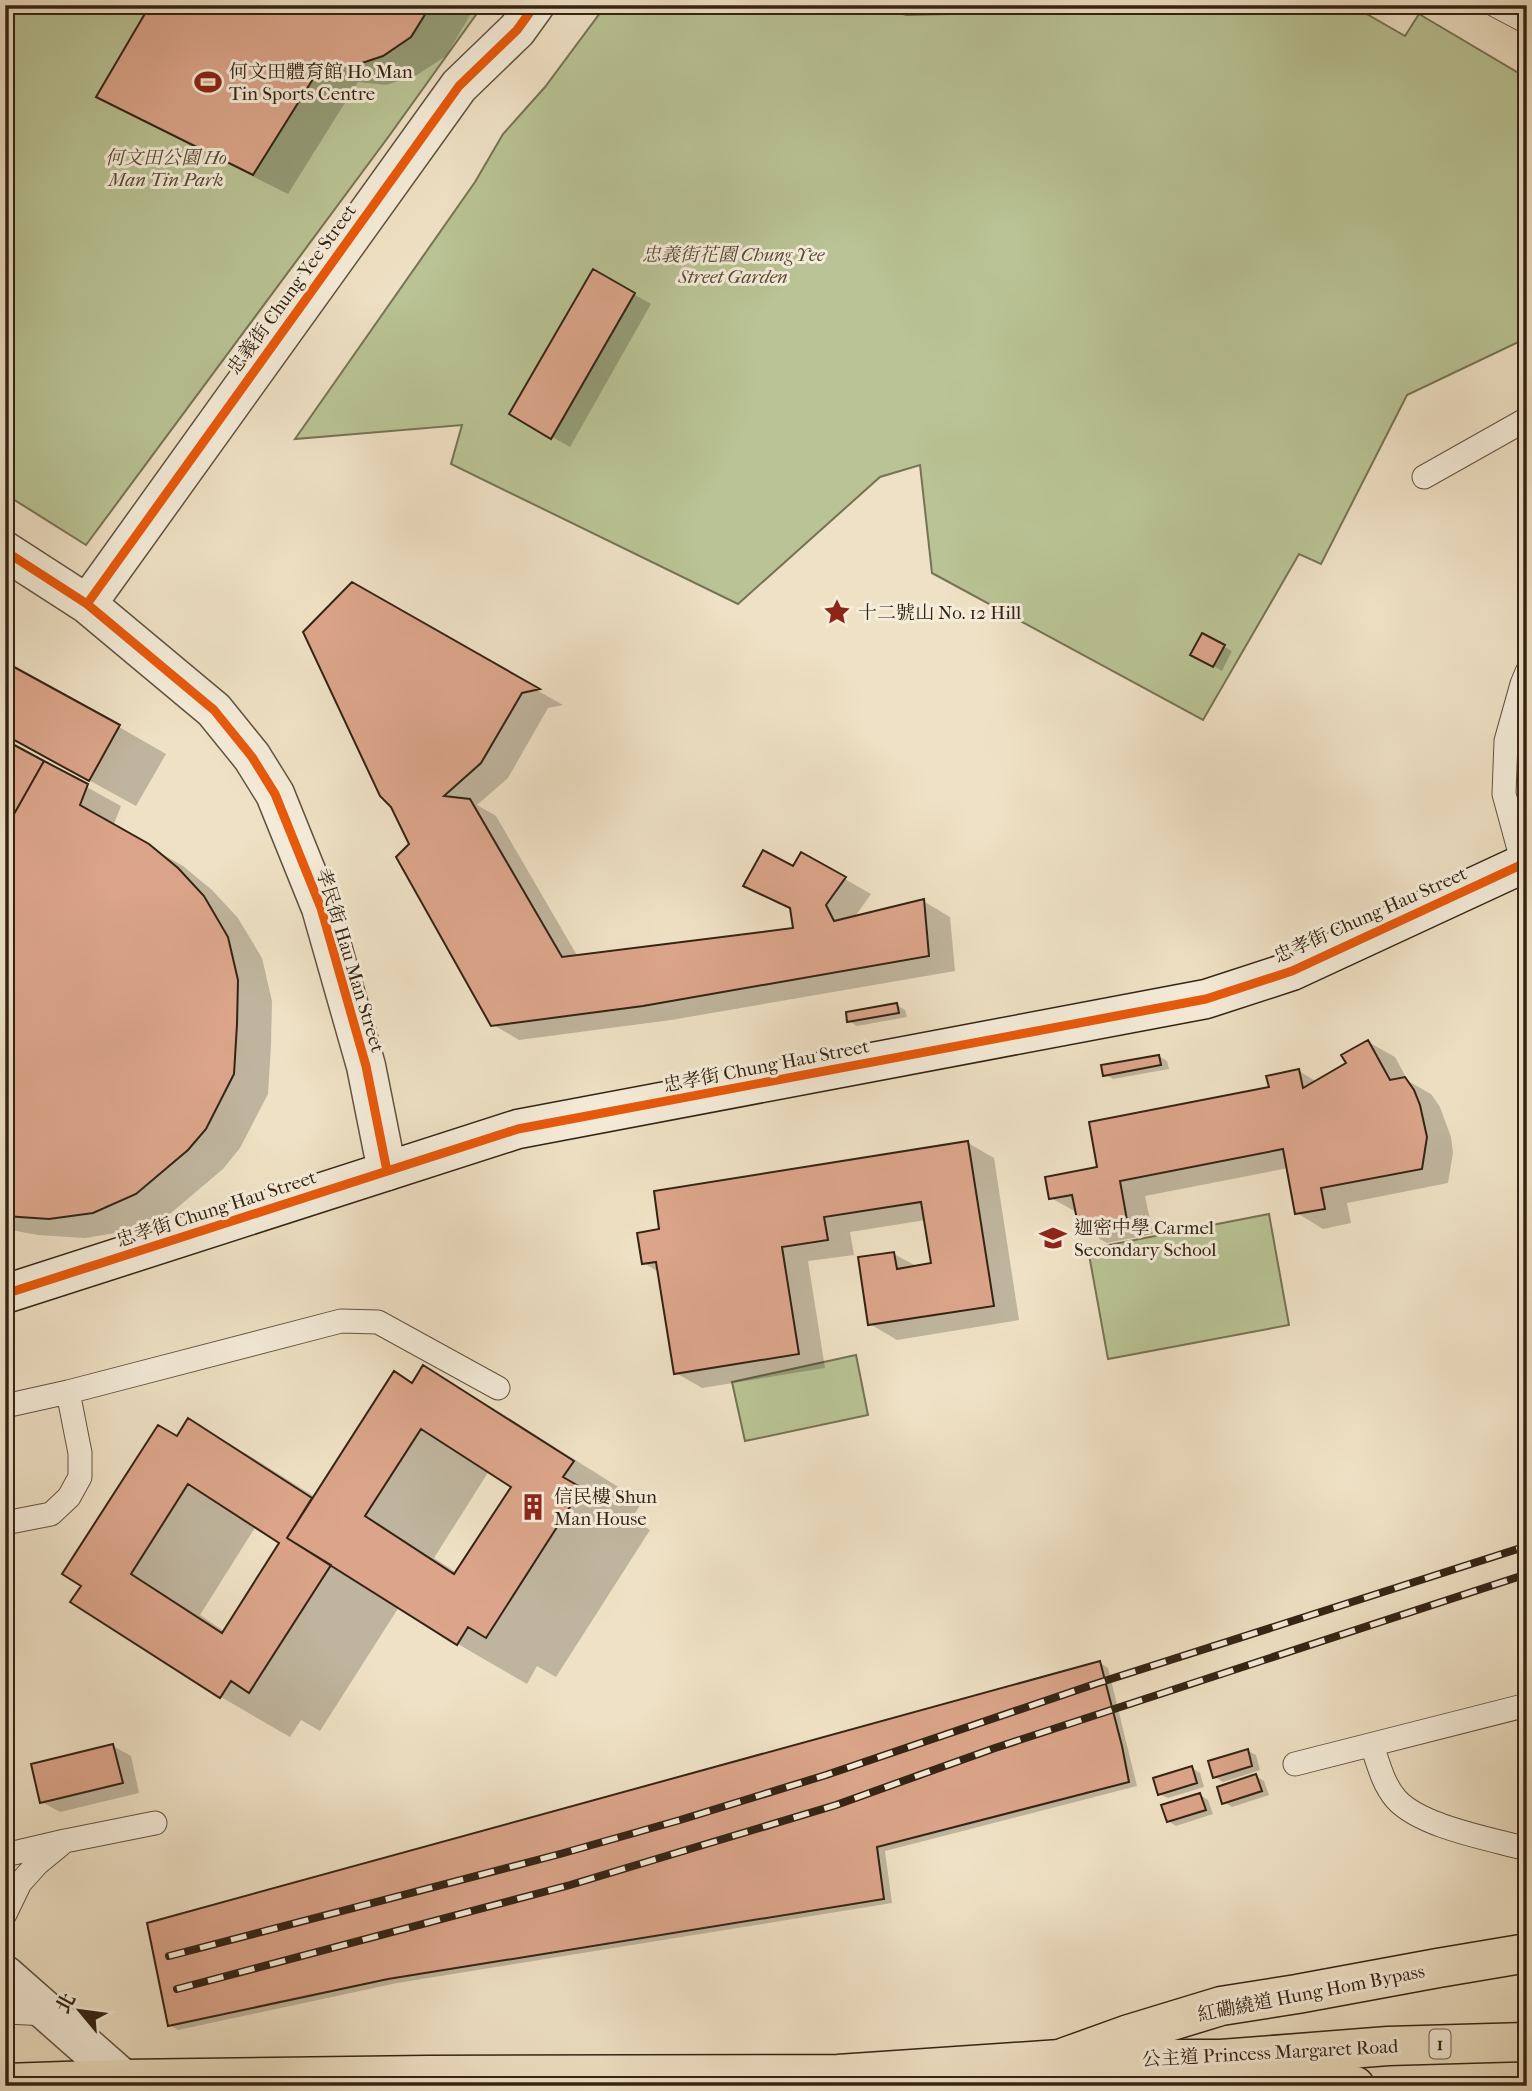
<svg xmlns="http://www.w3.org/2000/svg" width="1532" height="2091" viewBox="0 0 1532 2091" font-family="'IM FELL French Canon','Noto Serif TC',serif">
<rect width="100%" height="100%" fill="#efe1c5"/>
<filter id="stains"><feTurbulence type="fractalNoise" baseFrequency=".00286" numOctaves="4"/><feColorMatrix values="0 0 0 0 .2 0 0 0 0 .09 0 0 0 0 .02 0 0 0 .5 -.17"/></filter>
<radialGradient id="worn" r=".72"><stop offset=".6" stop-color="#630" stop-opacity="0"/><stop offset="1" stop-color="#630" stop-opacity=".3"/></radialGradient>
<path fill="#b9c395" stroke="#767354" stroke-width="2" d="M 5,5 L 483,5 L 389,136 L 86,545 L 5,494 Z
M 606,5 L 875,5 L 906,15 L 1165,9 L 1169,5 L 1351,5 L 1405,36 L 1419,14 L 1527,78 L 1527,338 L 1407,395 L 1321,564 L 1299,554 L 1203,720 L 932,573 L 920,465 L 880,477 L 738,604 L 451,464 L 462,425 L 295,439 L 475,182 L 503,134 L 545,87 Z
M 1269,1214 L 1289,1325 L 1108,1359 L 1088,1249 Z
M 856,1355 L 868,1415 L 745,1441 L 732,1382 Z"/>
<path fill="#0003" fill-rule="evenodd" d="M 152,5 L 476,5 L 446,56 L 417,75 L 386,85 L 358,82 L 288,194 L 132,116 L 98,96 Z
M 593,271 L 651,304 L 570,447 L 512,414 Z
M 352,585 L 563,705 L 548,708 L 508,778 L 477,805 L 496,816 L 578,957 L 795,930 L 792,910 L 745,885 L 793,868 L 801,854 L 871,894 L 854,918 L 923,901 L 950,917 L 955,971 L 671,1020 L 519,1040 L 492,1024 L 411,844 Z
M 1203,635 L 1232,651 L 1222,671 L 1192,654 Z
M 119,727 L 166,754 L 136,806 L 5,734 Z
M 5,742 L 121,806 L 113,826 L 183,866 L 212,890 L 238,918 L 262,958 L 272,1001 L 271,1045 L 268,1094 L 240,1148 L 223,1169 L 171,1213 L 128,1231 L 85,1238 L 38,1235 L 5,1229 Z
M 897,1005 L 905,1010 L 907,1017 L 857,1026 L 849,1021 Z
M 1368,1042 L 1395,1057 L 1408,1081 L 1431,1094 L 1440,1107 L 1451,1137 L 1453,1153 L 1448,1183 L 1347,1203 L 1351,1223 L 1323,1229 L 1297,1213 L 1288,1168 L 1145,1196 L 1153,1234 L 1107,1243 L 1080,1228 L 1078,1213 L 1051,1198 L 1099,1168 L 1271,1088 L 1299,1071 L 1317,1082 L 1349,1064 Z
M 1159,1056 L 1167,1061 L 1169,1069 L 1113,1079 L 1104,1074 Z
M 968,1143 L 994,1158 L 1019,1320 L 897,1340 L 870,1324 L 894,1254 L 918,1267 L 933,1265 L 926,1220 L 850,1232 L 854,1255 L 808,1261 L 825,1368 L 702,1388 L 676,1373 L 660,1273 L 644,1263 L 661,1230 Z
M 424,1368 L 493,1408 L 642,1502 L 632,1518 L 650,1530 L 556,1677 L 537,1666 L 527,1684 L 458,1644 L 399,1607 L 320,1731 L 301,1720 L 290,1737 L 221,1697 L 73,1601 L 189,1420 L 258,1461 L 315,1497 L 413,1384 ZM 489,1471 L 513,1486 L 457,1573 L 434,1558 ZM 256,1526 L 282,1543 L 225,1632 L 200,1615 Z
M 1100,1663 L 1108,1668 L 1137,1786 L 885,1851 L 892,1903 L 397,1983 L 178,2030 L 169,2025 Z
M 113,1746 L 131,1756 L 139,1793 L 60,1812 L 42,1802 Z
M 1248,1751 L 1256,1755 L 1260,1770 L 1223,1782 L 1215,1777 Z
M 1192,1768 L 1200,1773 L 1204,1787 L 1168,1798 L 1159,1794 Z
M 1256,1776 L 1264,1781 L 1269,1795 L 1232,1807 L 1224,1802 Z
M 1200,1795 L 1208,1800 L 1213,1814 L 1176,1826 L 1168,1821 Z"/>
<path fill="#dca58b" stroke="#342314" stroke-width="2" fill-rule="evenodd" d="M 150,5 L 431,5 L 411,37 L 383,56 L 350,67 L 323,63 L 253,175 L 96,97 Z
M 593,269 L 635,293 L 551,439 L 509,414 Z
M 352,582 L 540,689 L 522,693 L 481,763 L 444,796 L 470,799 L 562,957 L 793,928 L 790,908 L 743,886 L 763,850 L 793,866 L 801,852 L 846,877 L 826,905 L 834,921 L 924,899 L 929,956 L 643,1006 L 491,1026 L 396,857 L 409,844 L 391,807 L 380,796 L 303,632 Z
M 1202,633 L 1225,645 L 1213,667 L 1190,655 Z
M 5,662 L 120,725 L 89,781 L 5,735 Z
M 5,740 L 44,761 L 5,830 Z
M 44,761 L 88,784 L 80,805 L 149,844 L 178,868 L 204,896 L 228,937 L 238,980 L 237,1024 L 234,1074 L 206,1129 L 188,1150 L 136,1194 L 93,1213 L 49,1219 L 5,1216 L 5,830 Z
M 897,1003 L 899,1013 L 847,1022 L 846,1012 Z
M 1368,1040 L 1390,1080 L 1405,1077 L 1414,1090 L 1420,1105 L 1427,1137 L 1422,1169 L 1321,1188 L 1325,1209 L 1295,1214 L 1283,1149 L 1120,1181 L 1127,1220 L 1079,1229 L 1072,1195 L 1049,1199 L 1045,1177 L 1097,1167 L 1089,1122 L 1269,1087 L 1266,1076 L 1299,1069 L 1303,1088 L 1346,1063 L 1341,1055 Z
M 1159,1055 L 1161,1065 L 1103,1076 L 1101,1065 Z
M 968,1141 L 994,1306 L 868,1325 L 858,1257 L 894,1252 L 897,1269 L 931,1263 L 921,1202 L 824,1217 L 828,1240 L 782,1247 L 799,1354 L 674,1374 L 656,1262 L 642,1264 L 637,1233 L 659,1229 L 654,1191 Z
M 423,1365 L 574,1461 L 563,1477 L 582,1488 L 486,1638 L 468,1627 L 457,1645 L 287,1538 L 394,1371 L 412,1383 ZM 421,1429 L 511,1487 L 454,1574 L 365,1516 Z
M 188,1418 L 312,1498 L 287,1538 L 331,1565 L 249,1693 L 231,1681 L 220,1698 L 70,1602 L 81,1586 L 62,1574 L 158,1425 L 177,1436 ZM 188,1484 L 279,1543 L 222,1633 L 131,1574 Z
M 1100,1661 L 1122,1746 L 1129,1782 L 877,1847 L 884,1899 L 388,1979 L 168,2026 L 147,1923 Z
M 113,1744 L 123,1783 L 40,1803 L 31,1764 Z
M 1248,1749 L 1252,1766 L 1213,1778 L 1208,1761 Z
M 1192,1766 L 1197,1783 L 1158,1795 L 1153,1778 Z
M 1256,1774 L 1262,1791 L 1222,1804 L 1217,1787 Z
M 1200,1793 L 1206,1810 L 1167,1822 L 1161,1805 Z"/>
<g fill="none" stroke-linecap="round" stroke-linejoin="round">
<defs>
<path id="lane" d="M 1495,5 L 1527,22
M 1424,477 L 1527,419
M 1523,864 L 1504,794 L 1506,741 L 1522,684 L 1527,672
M 5,1406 L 68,1392 L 341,1321 L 378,1322 L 498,1388
M 5,1523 L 51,1514 L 69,1497 L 80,1477 L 80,1453 L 68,1392
M 1372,1745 C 1378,1763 1383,1784 1396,1799 C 1421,1827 1491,1839 1527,1849
M 1295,1764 L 1527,1705
M 5,1855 L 65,1841 L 155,1823
M 5,1914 L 20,1883 L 38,1863 L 60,1845
M 5,2012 L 48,2014"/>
<path id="street" d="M 5,551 L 87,604 L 214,710 L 252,757 L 275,794 L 321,908 L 366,1066 L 387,1171
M 87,604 L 459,86 L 517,30 L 535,5
M 5,1975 L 123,2079"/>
<path id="secondary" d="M 5,1294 L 518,1129 L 1206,999 L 1292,971 L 1527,862"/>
<path id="primary" d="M 1065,2057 L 1129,2034 L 1221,2006 L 1297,1994 L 1438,1968 L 1527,1953"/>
<path id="highway" d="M 1265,2069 L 1355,2086
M 5,2083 L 123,2079 L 428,2075 L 838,2074 L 1060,2059 L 1221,2059 L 1388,2046 L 1527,2042"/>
</defs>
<use href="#lane" stroke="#635240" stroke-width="25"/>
<use href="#street" stroke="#635240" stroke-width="41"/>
<use href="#secondary" stroke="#342314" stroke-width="41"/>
<use href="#primary" stroke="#342314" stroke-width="41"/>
<use href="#highway" stroke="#342314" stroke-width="41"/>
<use href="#lane" stroke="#f5ecd9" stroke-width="23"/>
<use href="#street" stroke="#f5ecd9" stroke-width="38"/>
<use href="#secondary" stroke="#f5ecd9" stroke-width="38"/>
<use href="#primary" stroke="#efe1c5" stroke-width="38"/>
<use href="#highway" stroke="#efe1c5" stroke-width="38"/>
<defs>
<path id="rail" d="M 169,1956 L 560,1854 L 680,1820 L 826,1775 L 1095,1684 L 1527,1546
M 177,1989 L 570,1885 L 836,1805 L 995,1748 L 1527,1574"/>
</defs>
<use href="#rail" stroke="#342314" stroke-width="8"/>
<use href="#rail" stroke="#f5ecd9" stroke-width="5" stroke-dasharray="16" stroke-linecap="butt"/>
<defs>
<path id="cycleway" d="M 5,551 L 87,604 L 214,710 L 252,757 L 275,794 L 321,908 L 366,1066 L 387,1171
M 87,604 L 459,86 L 517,30 L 535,5
M 5,1294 L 518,1129 L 1206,999 L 1292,971 L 1527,862"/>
</defs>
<use href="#cycleway" stroke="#f5ecd9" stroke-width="13"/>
<use href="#cycleway" stroke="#e8590c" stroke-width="9"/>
</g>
<defs>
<symbol id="stadium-bare" viewBox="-9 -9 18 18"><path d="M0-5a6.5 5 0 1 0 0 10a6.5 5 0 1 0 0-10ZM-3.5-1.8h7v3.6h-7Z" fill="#8f2418" stroke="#f5ecd9" stroke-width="2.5" paint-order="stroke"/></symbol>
<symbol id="sight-bare" viewBox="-9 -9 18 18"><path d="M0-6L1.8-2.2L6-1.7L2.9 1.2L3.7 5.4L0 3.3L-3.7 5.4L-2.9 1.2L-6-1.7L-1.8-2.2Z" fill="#8f2418" stroke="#f5ecd9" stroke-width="2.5" paint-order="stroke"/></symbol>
<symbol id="school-bare" viewBox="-9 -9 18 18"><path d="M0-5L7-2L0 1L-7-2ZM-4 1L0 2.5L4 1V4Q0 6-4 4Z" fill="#8f2418" stroke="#f5ecd9" stroke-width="2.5" paint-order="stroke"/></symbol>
<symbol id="building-bare" viewBox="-9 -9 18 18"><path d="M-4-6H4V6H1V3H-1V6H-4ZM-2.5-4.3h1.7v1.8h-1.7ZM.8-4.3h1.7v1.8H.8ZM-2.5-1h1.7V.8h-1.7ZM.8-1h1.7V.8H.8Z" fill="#8f2418" stroke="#f5ecd9" stroke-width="2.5" paint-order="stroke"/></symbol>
</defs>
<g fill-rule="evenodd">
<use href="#stadium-bare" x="189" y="63" width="38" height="38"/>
<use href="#sight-bare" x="818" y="593" width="38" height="38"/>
<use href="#school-bare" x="1034" y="1219" width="38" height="38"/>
<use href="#building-bare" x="514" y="1488" width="38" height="38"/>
</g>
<g text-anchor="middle" stroke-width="6" stroke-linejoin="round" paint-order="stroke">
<rect fill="#f5ecd9" stroke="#6e5f4f" stroke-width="2" x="1429.5" y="2029.5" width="21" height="29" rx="5"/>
<g font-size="18" font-weight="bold" fill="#342314">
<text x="1440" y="2050">1</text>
</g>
<g font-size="19" fill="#342314" stroke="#f5ecd9" text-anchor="start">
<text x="229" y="78">何文田體育館 Ho Man<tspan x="229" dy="22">Tin Sports Centre</tspan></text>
<text x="858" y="619">十二號山 No. 12 Hill</text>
<text x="1074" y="1234">迦密中學 Carmel<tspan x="1074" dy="22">Secondary School</tspan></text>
<text x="554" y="1503">信民樓 Shun<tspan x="554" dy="22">Man House</tspan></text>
</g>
<g font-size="19" font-style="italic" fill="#554b34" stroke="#f5ecd9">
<text x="166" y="164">何文田公園 Ho<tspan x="166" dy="22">Man Tin Park</tspan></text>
<text x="733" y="261">忠義街花園 Chung Yee<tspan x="733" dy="22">Street Garden</tspan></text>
</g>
<g font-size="19" fill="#342314" stroke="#f5ecd9">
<text transform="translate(291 289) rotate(-54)" y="7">忠義街 Chung Yee Street</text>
<text transform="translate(1370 914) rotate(-24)" y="7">忠孝街 Chung Hau Street</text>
<text transform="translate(351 960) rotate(73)" y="7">孝民街 Hau Man Street</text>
<text transform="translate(766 1065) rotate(-11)" y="7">忠孝街 Chung Hau Street</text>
<text transform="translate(216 1208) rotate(-18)" y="7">忠孝街 Chung Hau Street</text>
<text transform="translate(1311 1992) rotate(-11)" y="7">紅磡繞道 Hung Hom Bypass</text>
<text transform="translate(1270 2052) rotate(-3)" y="7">公主道 Princess Margaret Road</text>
</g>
</g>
<rect width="1532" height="2091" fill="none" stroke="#efe1c5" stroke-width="28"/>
<rect x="7" y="7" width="1518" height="2077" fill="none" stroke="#342314" stroke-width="3.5"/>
<rect x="14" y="14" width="1504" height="2063" fill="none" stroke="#342314" stroke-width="2"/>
<g transform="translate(80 2011) rotate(299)" stroke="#f5ecd9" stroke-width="5" paint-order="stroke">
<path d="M0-5L12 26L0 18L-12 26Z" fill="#342314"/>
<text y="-10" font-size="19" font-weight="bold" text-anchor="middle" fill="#342314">北</text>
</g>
<rect width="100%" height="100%" filter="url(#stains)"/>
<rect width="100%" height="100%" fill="url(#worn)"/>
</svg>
